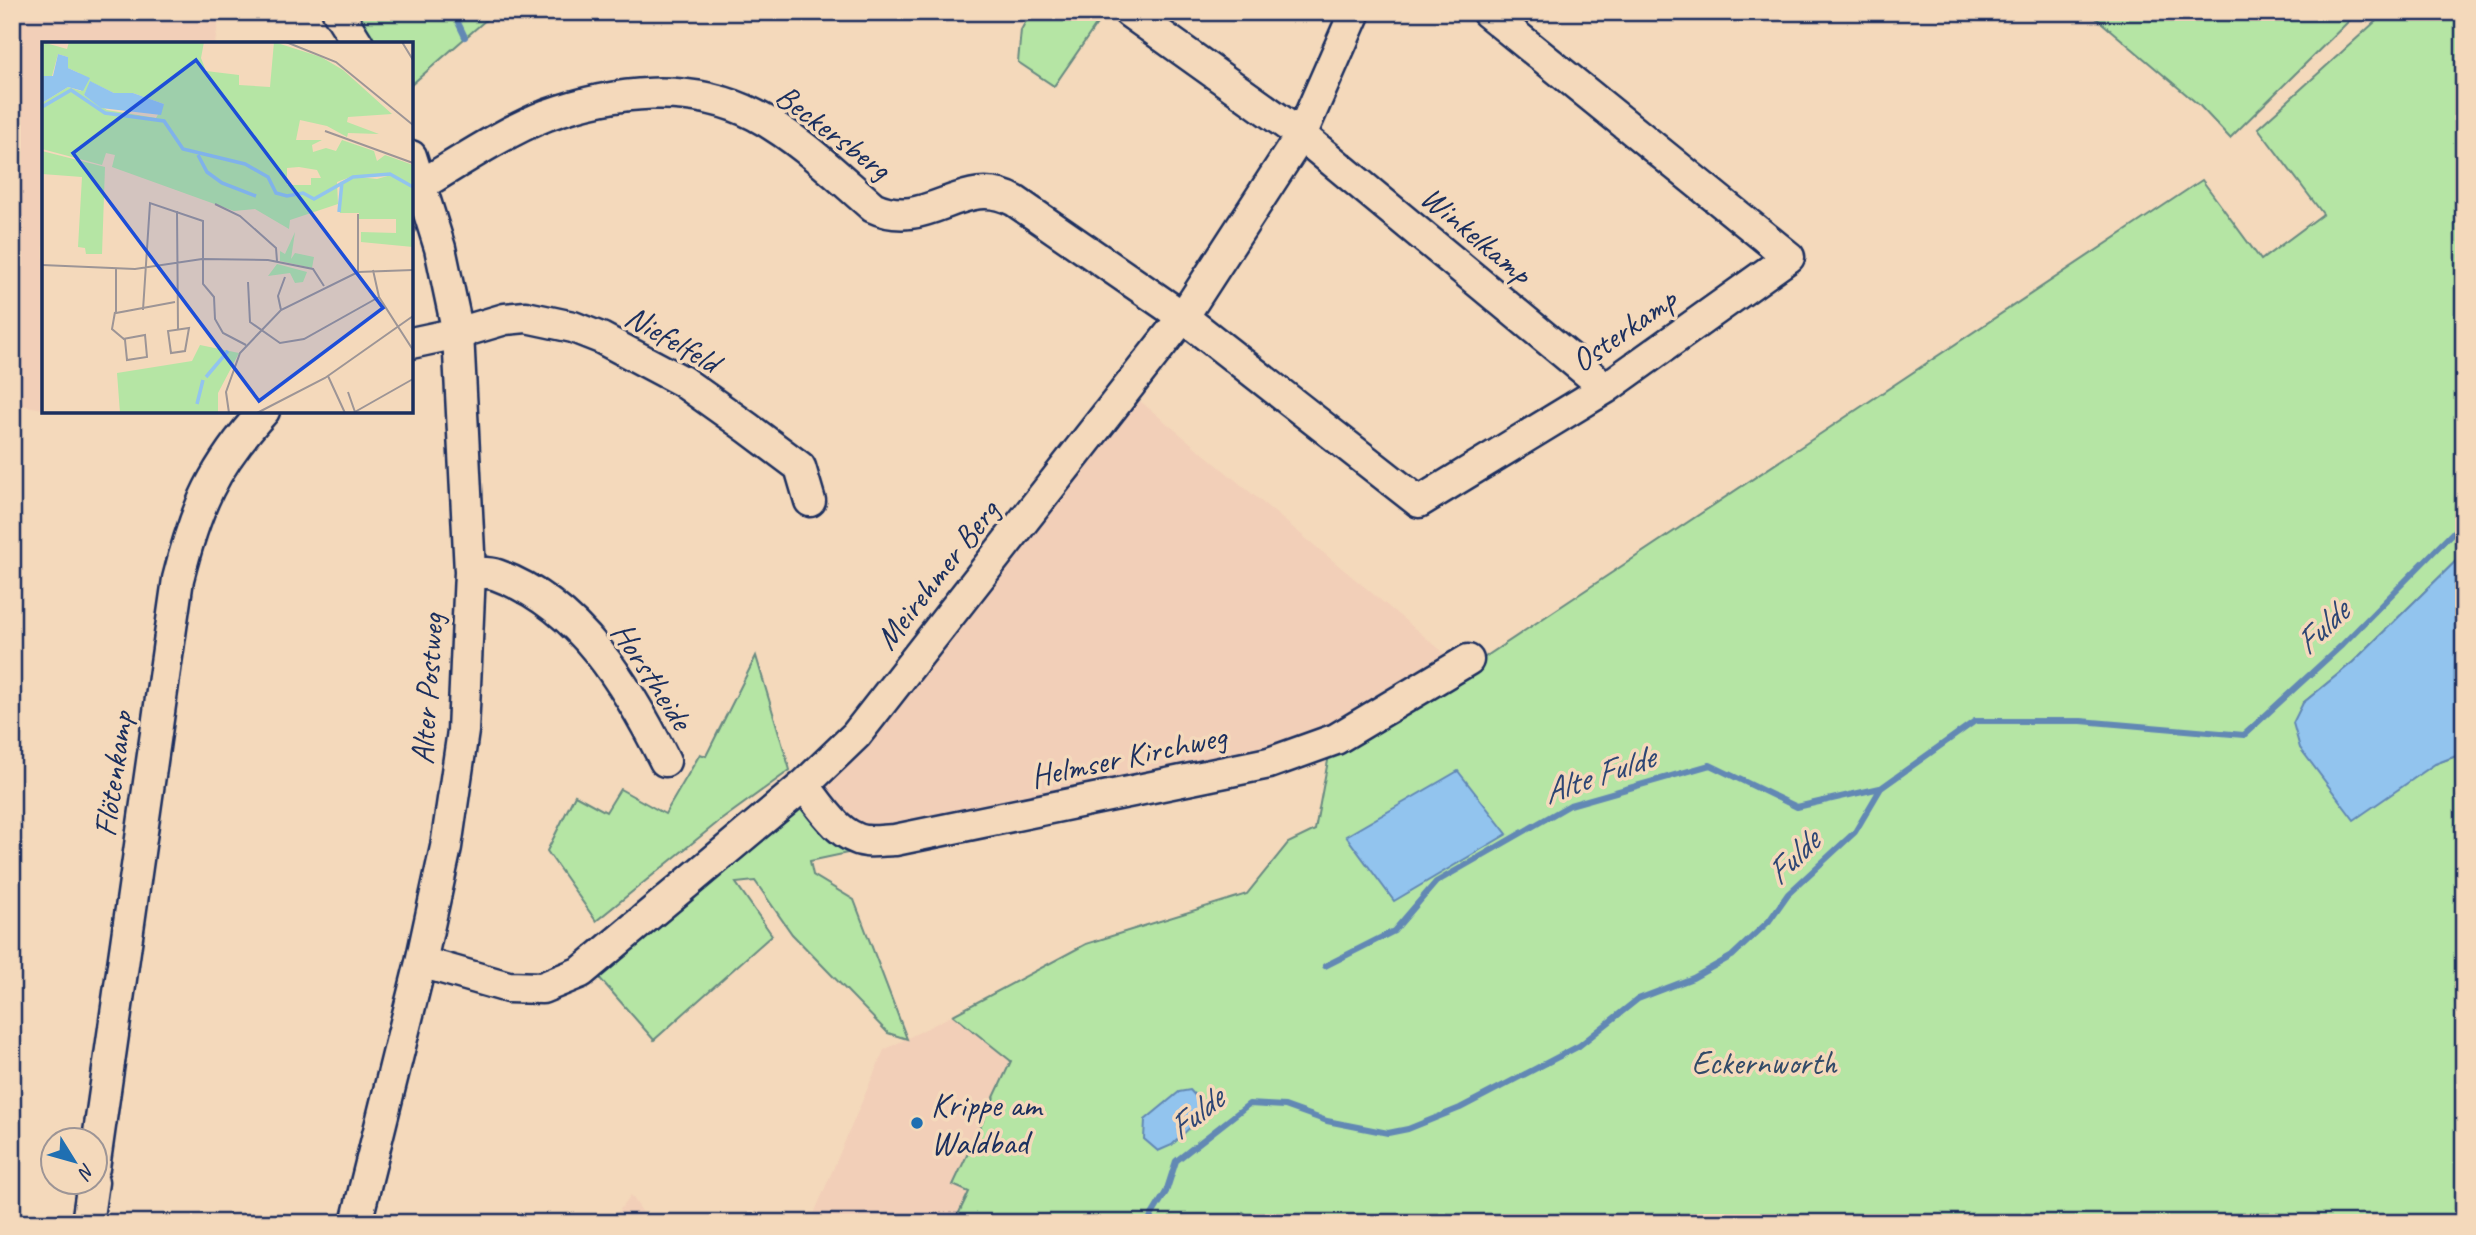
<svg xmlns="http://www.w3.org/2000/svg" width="2476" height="1235" viewBox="0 0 2476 1235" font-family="Caveat,sans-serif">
<rect width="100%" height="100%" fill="#f4d9bb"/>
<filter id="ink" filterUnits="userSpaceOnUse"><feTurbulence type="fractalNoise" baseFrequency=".0143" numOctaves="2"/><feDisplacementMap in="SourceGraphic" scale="14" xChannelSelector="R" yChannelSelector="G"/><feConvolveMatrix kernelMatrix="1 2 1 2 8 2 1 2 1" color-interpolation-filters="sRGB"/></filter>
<g filter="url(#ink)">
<path fill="#f2cfb8" d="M 12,12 L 220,12 L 215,44 L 44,44 L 44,409 L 12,404 Z
M 1134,396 L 1448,656 L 1332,736 L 857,851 L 795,804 Z
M 953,1015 L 1011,1061 L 953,1184 L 970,1192 L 954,1223 L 810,1223 L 884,1050 Z
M 631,1195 L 650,1223 L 610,1223 Z"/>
<path fill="#b5e5a4" stroke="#688a81" stroke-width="2" d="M 354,12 L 495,12 L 411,85 L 411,44 L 367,44 Z
M 1031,12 L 1105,12 L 1054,86 L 1018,62 L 1021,30 Z
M 2089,12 L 2358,12 L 2230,138 L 2200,106 Z
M 2386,12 L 2464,12 L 2464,553 L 2353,662 L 2303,703 L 2435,764 L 2464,753 L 2464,1223 L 1257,1223 L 1243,1212 L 1234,1223 L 954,1223 L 969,1192 L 953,1185 L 1011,1061 L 953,1015 L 1086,944 L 1247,894 L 1288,843 L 1315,830 L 1330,750 L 1455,677 L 2202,180 L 2261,260 L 2323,214 L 2258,128 Z
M 756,656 L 790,770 L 717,823 L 596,921 L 547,851 L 575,795 L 606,812 L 620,789 L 665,814 L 700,754 L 706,756 Z
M 795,804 L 857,851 L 810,861 L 813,875 L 854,900 L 907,1039 L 888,1033 L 792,934 L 755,881 L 736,883 L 772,935 L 654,1040 L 597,975 Z"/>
<path fill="#92c4ee" stroke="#6288b4" stroke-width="2" d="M 2464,553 L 2464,753 L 2435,764 L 2354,820 L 2300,748 L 2293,723 L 2303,703 L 2353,662 Z
M 1458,771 L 1507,834 L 1394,901 L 1346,836 Z
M 1190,1090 L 1200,1101 L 1202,1116 L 1172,1145 L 1158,1151 L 1144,1139 L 1145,1120 L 1179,1092 Z"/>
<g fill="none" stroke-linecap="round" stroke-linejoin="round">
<path stroke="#6288b4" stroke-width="6" d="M 453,12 L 465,37
M 1325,966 L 1394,931 L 1436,882 L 1570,805 L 1710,765 L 1797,807 L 1880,788
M 1147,1223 L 1166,1192 L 1176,1161 L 1249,1104 L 1285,1106 L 1327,1121 L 1388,1133 L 1408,1129 L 1460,1108 L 1579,1046 L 1638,999 L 1693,978 L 1732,956 L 1769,921 L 1788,894 L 1855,832 L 1881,788 L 1975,721 L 2081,721 L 2244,735 L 2342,645 L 2464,521"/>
<defs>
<path id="minor" d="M 338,12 L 358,44
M 1129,12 L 1301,135 L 1606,388
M 421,185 C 459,162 506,131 547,115 C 613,91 691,82 755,115 C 799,138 836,175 873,207 C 928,233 963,172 1015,201 L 1183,317 L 1419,502 L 1606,388 L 1789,257 L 1487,12
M 411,343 L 458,333 L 505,319 L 526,317 L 573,327 L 601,338 L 682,381 L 748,428 L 800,467 L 810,501
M 470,572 C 479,573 489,572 497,575 C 580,605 628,687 665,761
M 804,785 C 820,805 838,837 866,841 C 876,842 886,840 895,840 L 1269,763 L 1336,739 L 1468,660
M 421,962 L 508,987 L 542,988 L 581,972 L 804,785 L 856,735 L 1183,317 L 1301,135 L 1355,12
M 94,1168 L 178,579 C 196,507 213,467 264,411
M 87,1223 L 93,1182
M 356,1223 L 421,962 L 446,847 L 463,731 L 470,572 L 458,333 L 440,248 L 411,156"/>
</defs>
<use href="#minor" stroke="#1b2f5e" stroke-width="35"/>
<use href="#minor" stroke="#f4d9bb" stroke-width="30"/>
</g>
</g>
<circle fill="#1f6fb2" stroke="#f4d9bb" stroke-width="2.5" cx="917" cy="1123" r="7"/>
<g text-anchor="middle" stroke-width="7" stroke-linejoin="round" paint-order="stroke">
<g font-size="33" fill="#1b2f5e" stroke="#f4d9bb">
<text transform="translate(834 131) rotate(37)" y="12">Beckersberg</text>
<text transform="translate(1477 234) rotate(40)" y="12">Winkelkamp</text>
<text transform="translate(1623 329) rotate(-35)" y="12">Osterkamp</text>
<text transform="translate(673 338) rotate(30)" y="12">Niefelfeld</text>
<text transform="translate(936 574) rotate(-52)" y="12">Meirehmer Berg</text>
<text transform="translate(653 675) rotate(57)" y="12">Horstheide</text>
<text transform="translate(426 689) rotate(-86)" y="12">Alter Postweg</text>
<text transform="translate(1128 755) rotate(-12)" y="12">Helmser Kirchweg</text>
<text transform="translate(112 774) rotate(-82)" y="12">Flötenkamp</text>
</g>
<g font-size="33" fill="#324a68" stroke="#f4d9bb">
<text x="1764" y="1074">Eckernworth</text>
</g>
<g font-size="33" fill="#1b2f5e" stroke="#f4d9bb" text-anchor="start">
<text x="931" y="1116">Krippe am<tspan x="931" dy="38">Waldbad</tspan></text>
</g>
<g font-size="35" font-style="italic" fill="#2d4574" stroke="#f4d9bb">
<text transform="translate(2321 627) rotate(-44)" y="12">Fulde</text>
<text transform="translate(1598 774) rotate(-19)" y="12">Alte Fulde</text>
<text transform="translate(1792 857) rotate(-45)" y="12">Fulde</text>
<text transform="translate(1195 1113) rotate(-39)" y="12">Fulde</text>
</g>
</g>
<g transform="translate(42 42)">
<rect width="371" height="371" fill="#f4d9bb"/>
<path d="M 0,0 L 25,7 L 27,0 L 162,0 L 159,16 L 164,29 L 197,33 L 197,43 L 228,45 L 232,0 L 279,15 L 301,28 L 350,72 L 306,75 L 305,80 L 337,92 L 306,91 L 305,95 L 285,84 L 258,78 L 254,98 L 280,98 L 270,103 L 271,110 L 284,106 L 294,109 L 300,98 L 332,109 L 335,119 L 343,113 L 371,123 L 371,144 L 365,143 L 371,146 L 371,205 L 319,200 L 319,190 L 354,191 L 354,177 L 317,177 L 317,171 L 298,171 L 301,139 L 316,135 L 335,137 L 349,133 L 364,143 L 348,131 L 311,134 L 295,140 L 296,162 L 248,178 L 247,187 L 213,167 L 192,169 L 70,125 L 73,113 L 64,111 L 60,123 L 0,107 L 0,61 L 26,45 L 39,49 L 37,31 L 26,26 L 26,15 L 16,12 L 10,34 L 0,34 ZM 49,40 L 72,51 L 91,51 L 122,62 L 114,76 L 65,68 L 42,53 ZM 257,125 L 275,128 L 279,136 L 269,136 L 269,143 L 245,143 L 245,126 ZM 0,109 L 63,125 L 60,212 L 44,212 L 43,206 L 36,205 L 40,135 L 0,132 ZM 253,190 L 249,217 L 253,211 L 272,215 L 270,226 L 238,219 L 238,209 L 243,212 ZM 235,222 L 265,230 L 261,240 L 253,241 L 248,231 L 226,234 ZM 158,303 L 197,311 L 176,351 L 176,371 L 78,371 L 75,331 L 150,319 Z" fill="#b5e5a4" fill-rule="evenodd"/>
<path d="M 16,12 L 26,15 L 26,26 L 48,36 L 41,49 L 26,45 L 0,61 L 0,34 L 11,34 ZM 48,39 L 72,51 L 91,51 L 122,62 L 119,73 L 59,66 L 42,53 Z" fill="#92c4ee"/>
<path fill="none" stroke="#92c4ee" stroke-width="3.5" d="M 0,65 L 29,48 L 63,71 L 122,79 L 141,107 L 203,122 L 226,135 L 234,151 L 245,154 L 261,151 L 272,157 L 311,135 L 348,132 L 371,145M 156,113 L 165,130 L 180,141 L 214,154M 297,170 L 300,140M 164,335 L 186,309M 155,362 L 161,338"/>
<path fill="none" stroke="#9d9596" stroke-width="2" d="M 244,0 L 294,20 L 371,83M 360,0 L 371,18M 283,89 L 371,121M 173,162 L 198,174 L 234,206 L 235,219M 135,169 L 136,287M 0,223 L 93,227 L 160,217 L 226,218 L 271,227 L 282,244M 74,226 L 74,271 L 133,260M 331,228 L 337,255 L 371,308M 316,230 L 316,172M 206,240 L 208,280 L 238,301 L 262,297 L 337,255M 101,268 L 108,161 L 161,179 L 161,242 L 172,255 L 173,277 L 181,291 L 204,303M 239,268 L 236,254 L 243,235M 73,270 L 70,287 L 83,298 L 85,318 L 105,315 L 103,293 L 81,297M 147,286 L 143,309 L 129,311 L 126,289 ZM 286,334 L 303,371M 306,350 L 313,370M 187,371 L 184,350 L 198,311 L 239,268 L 316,230 L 371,228M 215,371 L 283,336 L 371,274M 311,371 L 371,337"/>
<path fill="#1d4ed8" fill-opacity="0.15" stroke="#1d4ed8" stroke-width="3.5" d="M 154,18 L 341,266 L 217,359 L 31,111 Z"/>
<rect width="371" height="371" fill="none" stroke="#1b2f5e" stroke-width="3.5"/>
</g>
<rect width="2476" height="1235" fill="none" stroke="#f4d9bb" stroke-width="42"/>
<rect x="21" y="21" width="2434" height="1193" fill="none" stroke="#1b2f5e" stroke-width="2.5" filter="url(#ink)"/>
<g transform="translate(74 1161) rotate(127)"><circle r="33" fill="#f4d9bb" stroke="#9d9596" stroke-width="2"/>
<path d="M0-5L12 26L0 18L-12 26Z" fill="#1f6fb2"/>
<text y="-10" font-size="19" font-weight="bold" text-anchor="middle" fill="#1b2f5e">N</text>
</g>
</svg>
